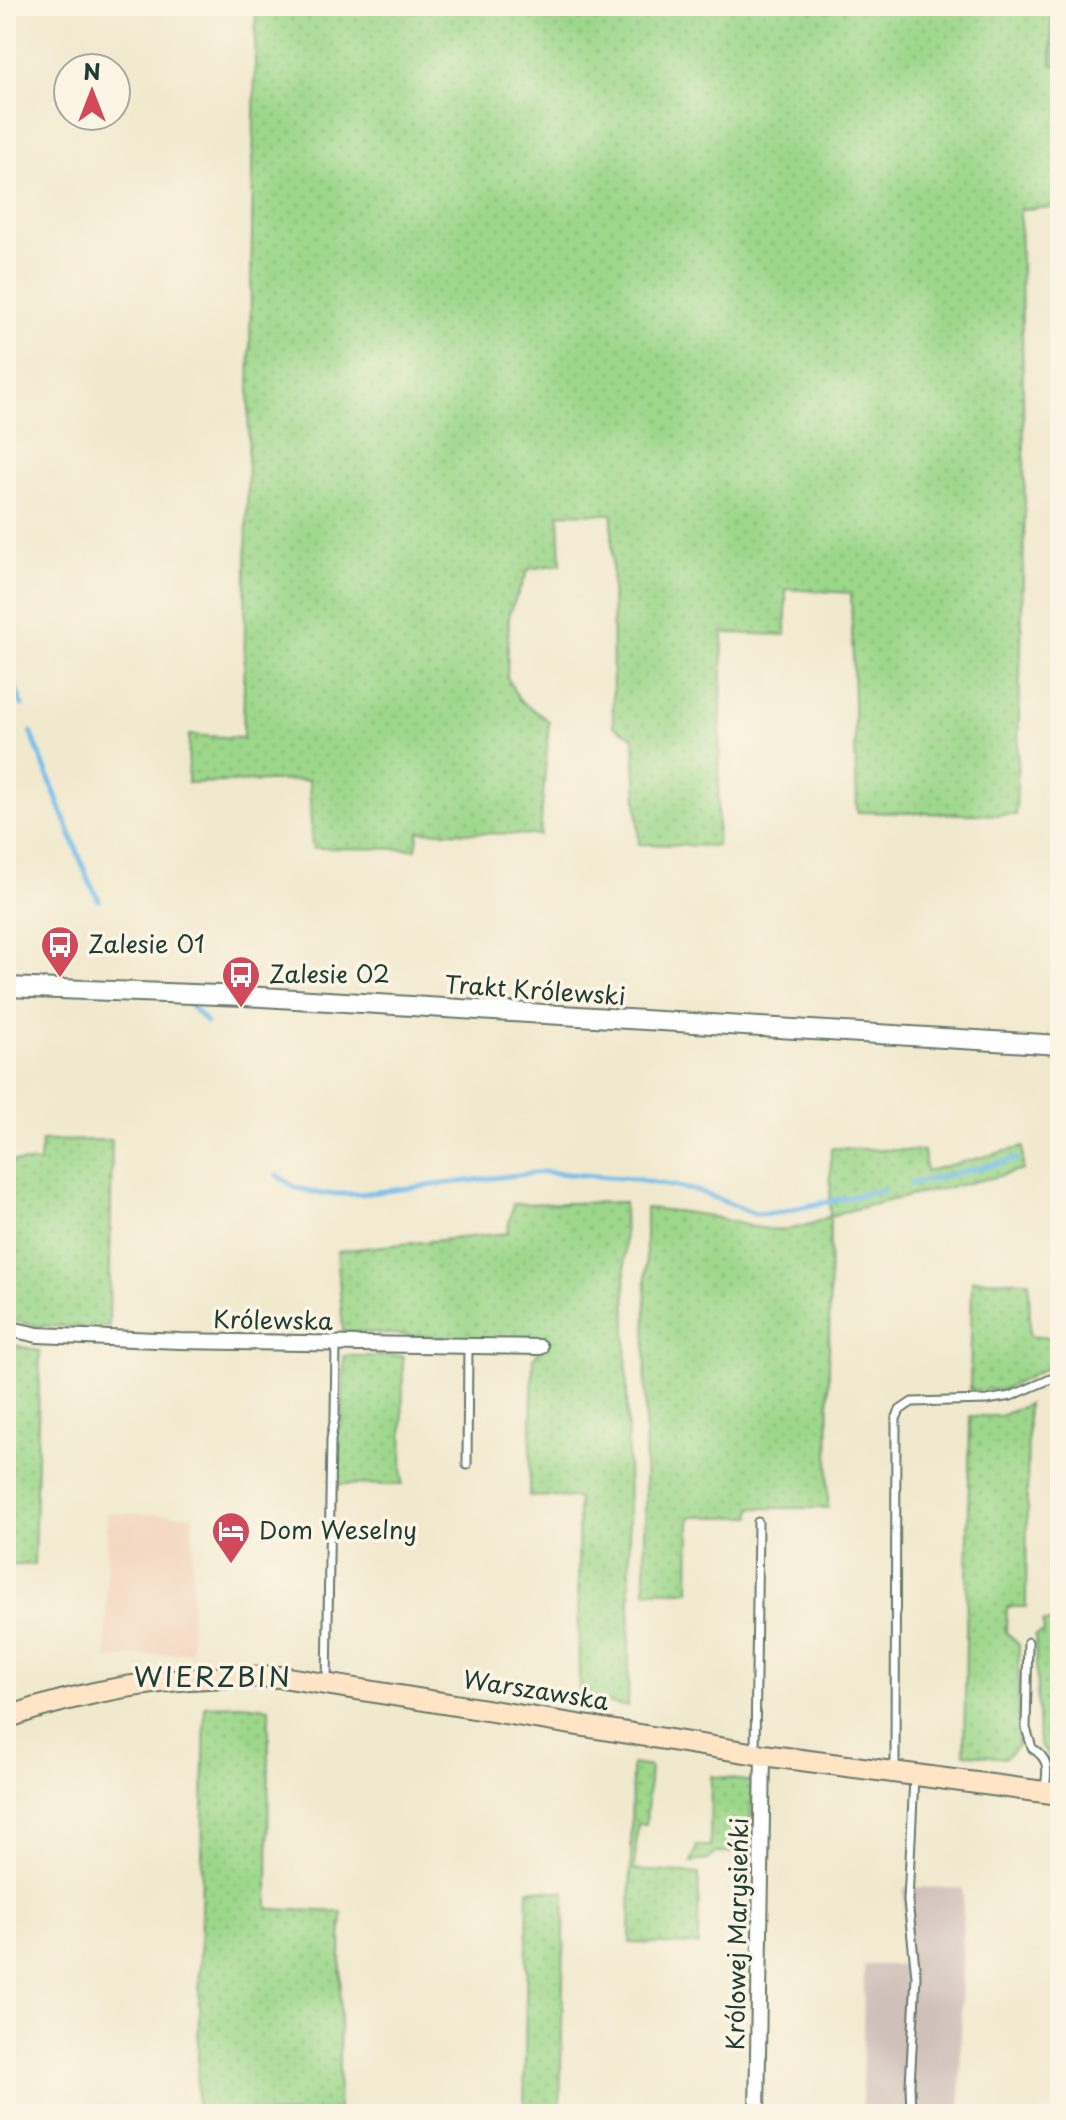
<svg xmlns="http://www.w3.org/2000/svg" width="1066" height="2120" viewBox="0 0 1066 2120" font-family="'Playpen Sans',sans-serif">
<defs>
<pattern id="green-dots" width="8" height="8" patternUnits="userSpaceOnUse" patternTransform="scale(2)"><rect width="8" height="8" fill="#9cd78b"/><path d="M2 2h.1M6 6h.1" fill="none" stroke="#86b979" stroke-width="1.8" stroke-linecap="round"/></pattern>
<pattern id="forest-crowns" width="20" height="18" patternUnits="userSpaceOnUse" patternTransform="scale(2)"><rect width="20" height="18" fill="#7db877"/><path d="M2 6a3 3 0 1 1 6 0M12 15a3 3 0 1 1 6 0" fill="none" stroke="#669762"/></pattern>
</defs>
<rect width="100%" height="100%" fill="#fcf5e5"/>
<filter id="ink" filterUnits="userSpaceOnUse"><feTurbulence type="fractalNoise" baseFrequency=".0125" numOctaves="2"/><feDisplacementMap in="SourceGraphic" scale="16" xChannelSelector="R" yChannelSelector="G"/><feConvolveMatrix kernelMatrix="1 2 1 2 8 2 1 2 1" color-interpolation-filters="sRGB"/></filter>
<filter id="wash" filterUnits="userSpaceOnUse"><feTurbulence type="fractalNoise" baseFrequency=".006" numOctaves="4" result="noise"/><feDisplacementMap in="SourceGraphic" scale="32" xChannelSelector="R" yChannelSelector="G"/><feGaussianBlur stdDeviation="1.8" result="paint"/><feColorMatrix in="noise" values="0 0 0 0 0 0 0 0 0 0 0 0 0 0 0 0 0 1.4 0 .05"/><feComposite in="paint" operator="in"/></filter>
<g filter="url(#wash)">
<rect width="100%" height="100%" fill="#f1e9ce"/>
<path fill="#f2d4be" d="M 107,1513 L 193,1515 L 191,1652 L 106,1659 Z"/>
<path fill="#cfc0ba" d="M 904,1887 L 963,1888 L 960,2114 L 862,2114 L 864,1965 L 903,1965 Z"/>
<path fill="url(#green-dots)" stroke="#5e8a60" stroke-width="2" d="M 256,6 L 1060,6 L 1060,207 L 1020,209 L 1025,507 L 1016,815 L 857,812 L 851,593 L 786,589 L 786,635 L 723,633 L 717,846 L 639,844 L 634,737 L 613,726 L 612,514 L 559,513 L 561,564 L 529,569 L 509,613 L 507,677 L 519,700 L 549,721 L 540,835 L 419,831 L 416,849 L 312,848 L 309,780 L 188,783 L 189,735 L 243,738 Z
M 112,1140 L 109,1327 L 38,1326 L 6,1319 L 6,1161 L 40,1163 L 41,1141 Z
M 1023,1147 L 1023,1170 C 959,1187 894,1197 830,1216 L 828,1508 L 752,1508 L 752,1517 L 690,1517 L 689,1591 L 645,1591 L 646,1208 C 667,1210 688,1212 709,1216 C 757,1227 782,1240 830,1216 L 831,1148 L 924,1151 L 926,1171 Z
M 624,1202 L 630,1590 L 628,1707 L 579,1696 L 578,1498 L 529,1496 L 533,1358 L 547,1344 L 343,1331 L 337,1251 L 507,1233 L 513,1204 Z
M 972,1280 L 1029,1281 L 1030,1336 L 1060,1339 L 1060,1362 L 1002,1390 L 970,1390 Z
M 6,1343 L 40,1351 L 34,1564 L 6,1566 Z
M 344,1356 L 403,1356 L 402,1485 L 336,1484 L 337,1433 L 342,1422 Z
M 1028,1404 L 1026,1607 L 1007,1607 L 1006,1632 L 1019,1645 L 1018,1746 L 1005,1758 L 964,1753 L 970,1416 L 1000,1416 Z
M 1043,1622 L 1060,1622 L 1060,1764 L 1055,1763 L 1039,1744 L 1035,1635 L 1044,1632 Z
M 243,1705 L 269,1708 L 268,1909 L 342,1912 L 338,2114 L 197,2114 L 205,1706 Z
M 632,1764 L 650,1767 L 646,1824 L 638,1824 L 634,1870 L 699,1874 L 698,1945 L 630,1943 Z
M 711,1776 L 753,1782 L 749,1853 L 717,1852 L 708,1860 L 691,1862 L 697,1846 L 710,1846 Z
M 528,1889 L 565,1892 L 560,2114 L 524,2114 Z"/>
<path fill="url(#forest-crowns)" stroke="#4e7a56" stroke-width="2" d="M 1052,6 L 1060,6 L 1060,65 L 1051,65 Z"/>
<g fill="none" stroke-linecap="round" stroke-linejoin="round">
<path stroke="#73bdec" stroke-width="5" d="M 6,662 L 22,705
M 31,732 L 88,879 L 99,900
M 187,1002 L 206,1022
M 277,1175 L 294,1187 L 321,1194 L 360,1194 L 543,1172 L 633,1179 L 698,1191 L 755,1214 L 775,1213 L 883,1190
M 911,1184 L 1017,1159"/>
</g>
</g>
<g filter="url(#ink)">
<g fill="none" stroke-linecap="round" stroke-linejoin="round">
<defs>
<path id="service" d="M 467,1465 L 468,1346
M 1028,1642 L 1026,1728 L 1032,1748 C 1051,1760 1047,1770 1045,1790
M 327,1682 L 331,1439 L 335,1417 L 336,1344
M 755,1751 L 758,1522
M 895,1772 L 896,1419 L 900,1410 L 912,1402 L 987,1400 L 1011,1396 L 1060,1375
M 911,2114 L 910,2085 L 916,1976 L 908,1901 L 914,1777"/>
<path id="minor" d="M 6,1328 L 38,1335 L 180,1341 L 540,1347
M 757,2114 L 763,1755"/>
<path id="tertiary" d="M 6,987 L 245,996 L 1060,1045"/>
<path id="secondary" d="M 6,1718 C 96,1686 187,1674 282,1677 L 763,1755 L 1060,1794"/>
</defs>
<use href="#service" stroke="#68796a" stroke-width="11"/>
<use href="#minor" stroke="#68796a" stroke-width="18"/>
<use href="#tertiary" stroke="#68796a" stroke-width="22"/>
<use href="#secondary" stroke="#68796a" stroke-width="24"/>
<use href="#service" stroke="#fff" stroke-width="7"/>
<use href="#minor" stroke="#fff" stroke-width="14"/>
<use href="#tertiary" stroke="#fff" stroke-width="18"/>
<use href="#secondary" stroke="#ffe4c6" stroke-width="20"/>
</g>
</g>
<defs>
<symbol id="bus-pin" viewBox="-11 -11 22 30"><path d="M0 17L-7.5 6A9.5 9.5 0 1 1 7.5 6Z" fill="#d1495b" stroke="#fcf5e5"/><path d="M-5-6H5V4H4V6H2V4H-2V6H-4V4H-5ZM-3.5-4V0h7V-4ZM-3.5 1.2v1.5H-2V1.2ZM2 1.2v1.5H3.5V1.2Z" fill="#fff"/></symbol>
<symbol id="hotel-pin" viewBox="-11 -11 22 30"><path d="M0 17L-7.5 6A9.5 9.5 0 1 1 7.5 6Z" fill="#d1495b" stroke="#fcf5e5"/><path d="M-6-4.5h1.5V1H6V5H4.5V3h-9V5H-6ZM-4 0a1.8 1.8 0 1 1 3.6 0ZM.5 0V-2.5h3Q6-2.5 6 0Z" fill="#fff"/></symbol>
</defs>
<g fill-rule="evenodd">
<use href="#bus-pin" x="38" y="923" width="44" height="60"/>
<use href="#bus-pin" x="219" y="953" width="44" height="60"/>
<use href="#hotel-pin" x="209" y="1509" width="44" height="60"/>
</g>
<g text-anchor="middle" stroke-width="7" stroke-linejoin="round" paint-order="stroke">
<g font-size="24" fill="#1f3d34" stroke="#fcf5e5" text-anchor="start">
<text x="88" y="953">Zalesie 01</text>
<text x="269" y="983">Zalesie 02</text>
<text x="259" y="1539">Dom Weselny</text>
</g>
<g font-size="24" fill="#1f3d34" stroke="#fcf5e5">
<text transform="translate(535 991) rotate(4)" y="8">Trakt Królewski</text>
<text transform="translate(273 1321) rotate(1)" y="8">Królewska</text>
<text transform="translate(536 1691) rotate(9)" y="8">Warszawska</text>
<text transform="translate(738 1934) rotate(-89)" y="8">Królowej Marysieńki</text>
</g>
<g font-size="28" letter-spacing="2" fill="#1f3d34" stroke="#fcf5e5">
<text x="213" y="1687">WIERZBIN</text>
</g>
</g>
<rect width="1066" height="2120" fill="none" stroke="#fcf5e5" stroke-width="32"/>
<g transform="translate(92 92)"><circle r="38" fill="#fcf5e5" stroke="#a4ab9e" stroke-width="2"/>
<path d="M0-6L14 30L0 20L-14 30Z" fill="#d1495b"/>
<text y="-12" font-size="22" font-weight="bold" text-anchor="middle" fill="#1f3d34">N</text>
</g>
</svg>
